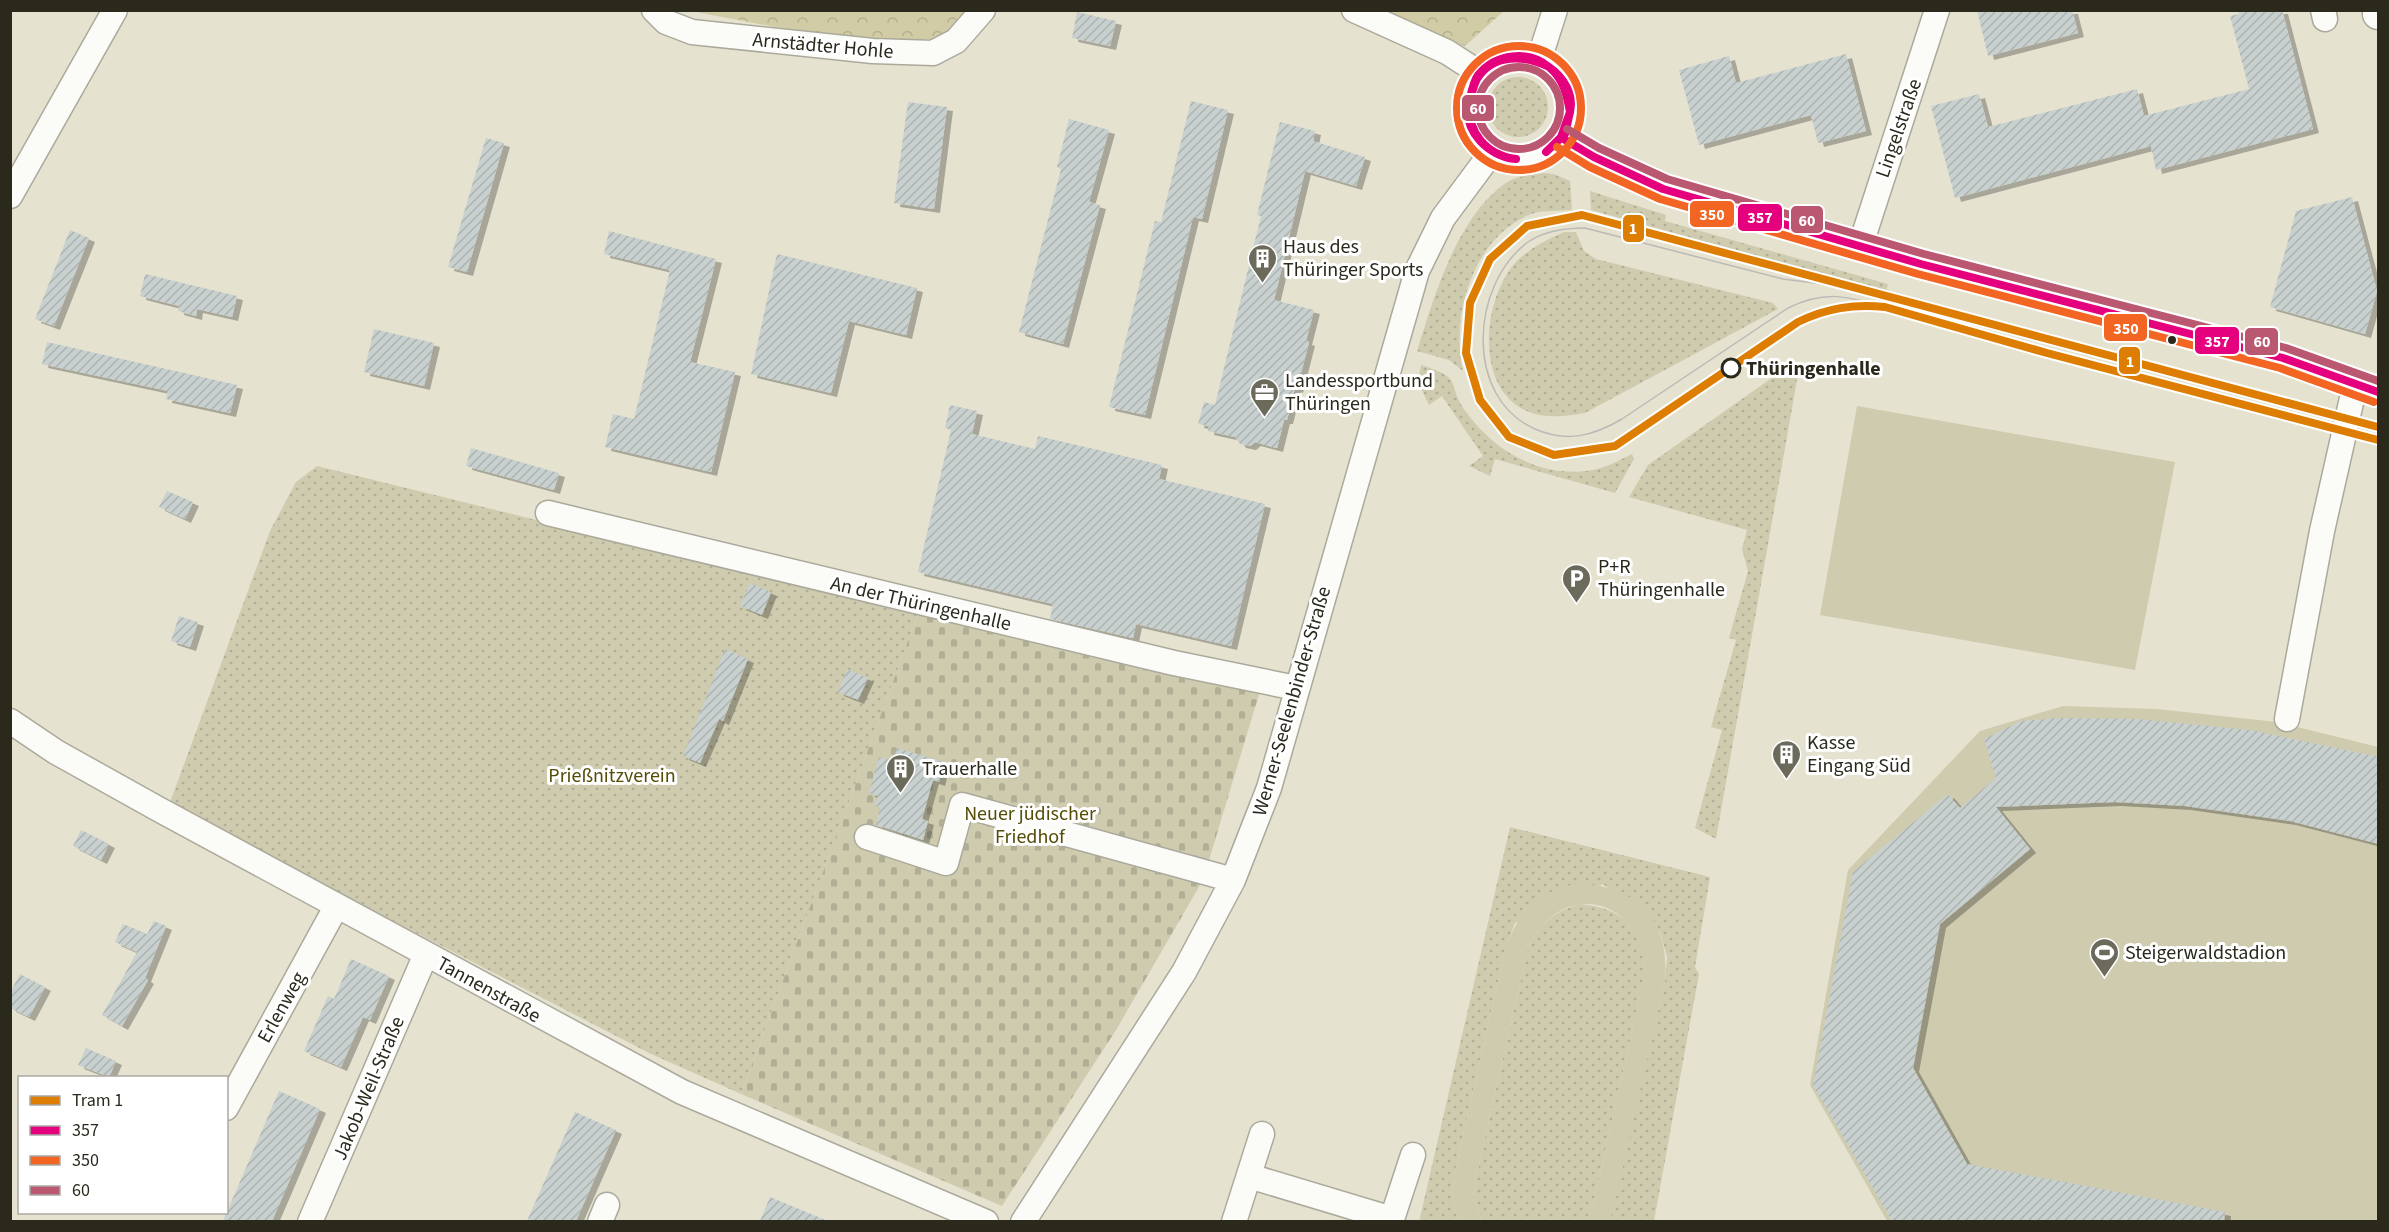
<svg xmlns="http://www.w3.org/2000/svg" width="2389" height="1232" viewBox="0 0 2389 1232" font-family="'Source Sans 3',sans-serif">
<defs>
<pattern id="grass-dots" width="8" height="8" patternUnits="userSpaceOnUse" patternTransform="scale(1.5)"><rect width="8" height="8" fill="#cecbaf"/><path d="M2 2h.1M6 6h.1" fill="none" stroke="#b1ae96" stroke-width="1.8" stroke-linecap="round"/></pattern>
<pattern id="forest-crowns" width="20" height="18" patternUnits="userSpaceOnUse" patternTransform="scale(1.5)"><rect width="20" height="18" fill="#d1cca5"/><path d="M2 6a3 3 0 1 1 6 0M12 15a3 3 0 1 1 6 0" fill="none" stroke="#b4af8d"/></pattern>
<pattern id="cemetery-stones" width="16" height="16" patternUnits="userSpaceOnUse" patternTransform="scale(1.5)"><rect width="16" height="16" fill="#cecbaf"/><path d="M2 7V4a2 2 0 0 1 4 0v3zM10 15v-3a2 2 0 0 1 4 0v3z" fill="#b1ae96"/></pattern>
<pattern id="building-hatch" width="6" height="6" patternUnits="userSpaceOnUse" patternTransform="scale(1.5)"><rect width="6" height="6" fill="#c8d1cf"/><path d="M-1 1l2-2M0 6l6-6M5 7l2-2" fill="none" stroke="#acb3b1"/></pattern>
<filter id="shadow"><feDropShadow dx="6" dy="4" stdDeviation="0" flood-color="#0004"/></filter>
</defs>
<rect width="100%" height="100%" fill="#e5e3d0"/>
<path fill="url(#grass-dots)" d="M1488 107a30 30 0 1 1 60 0a30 30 0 1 1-60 0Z
M 1543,173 L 1554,174 L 1570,181 L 1572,210 C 1559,211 1542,210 1531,214 C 1473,237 1450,316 1463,371 L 1449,360 L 1417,351 C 1434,297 1456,220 1503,185 C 1515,176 1529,175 1543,173 Z
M 1590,191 L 1666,215 L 1665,221 L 1888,284 L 1886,292 L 1591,210 Z
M 1564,232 L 1576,232 L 1584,251 L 1596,259 L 1773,303 L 1778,309 L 1585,413 C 1569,416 1551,418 1535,414 C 1475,397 1481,308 1511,268 C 1525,250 1544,241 1564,232 Z
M 1800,363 L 1716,839 L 1695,828 L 1722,730 L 1711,727 L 1736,640 L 1729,638 L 1748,571 L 1742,549 L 1747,530 L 1629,497 L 1648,465 L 1789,366 L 1795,367 Z
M 1421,365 C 1466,379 1445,383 1466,412 C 1495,452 1542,479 1593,470 C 1607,467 1620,460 1632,454 L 1634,459 L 1615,493 L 1495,459 L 1490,476 L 1469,466 L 1483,456 L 1442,396 L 1429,405 L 1418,382 Z
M 317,466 L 918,614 L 741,1094 L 649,1053 L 169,805 L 270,531 L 296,482 Z
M 1510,827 L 1710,877 L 1695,967 L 1699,974 L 1654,1221 L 1609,1221 L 1665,981 L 1667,957 L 1660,932 L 1603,884 L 1515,923 L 1506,946 L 1454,1175 L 1453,1200 L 1458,1221 L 1419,1222 Z
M 1580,904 C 1626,908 1646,932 1644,978 L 1593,1205 L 1586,1221 L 1482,1221 L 1474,1198 L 1476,1178 L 1527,952 C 1538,925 1552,912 1580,904 Z"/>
<path fill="url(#forest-crowns)" d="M 691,11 L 966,11 L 941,38 C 858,47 772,26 691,11 Z
M 1374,11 L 1504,11 L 1465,46 Z"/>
<path fill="url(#cemetery-stones)" d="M 918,614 L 1260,691 L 1203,880 L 1116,1030 L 1002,1206 L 741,1094 Z"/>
<path fill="#cecbaf" d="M 1857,406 L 2175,462 L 2135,670 L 1820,615 Z
M 2063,706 L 2157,709 L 2277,722 L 2378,747 L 2378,1221 L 1887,1221 L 1810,1085 L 1848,870 L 1980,731 Z
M 1578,883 C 1639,887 1670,920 1665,981 L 1613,1211 L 1609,1221 L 1586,1221 L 1593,1205 L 1644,978 C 1648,896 1557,875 1527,952 L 1476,1178 L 1474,1198 L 1482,1221 L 1458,1221 L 1453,1200 L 1454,1175 L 1506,946 C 1522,907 1538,893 1578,883 Z"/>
<path fill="url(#building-hatch)" filter="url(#shadow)" d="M 1977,10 L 2072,10 L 2078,33 L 1988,56 Z
M 2238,10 L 2282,10 L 2313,129 L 2156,170 L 2151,146 L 1955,198 L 1931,106 L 1979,94 L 1988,127 L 2137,89 L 2144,116 L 2249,89 L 2230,16 L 2239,14 Z
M 1077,12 L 1116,21 L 1110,46 L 1072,38 Z
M 1846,54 L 1866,131 L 1818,143 L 1811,115 L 1699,145 L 1679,70 L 1729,56 L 1736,83 Z
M 1191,101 L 1228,110 L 1202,219 L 1193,217 L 1145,415 L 1109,407 L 1155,221 L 1161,222 Z
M 908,102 L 947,107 L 934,209 L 894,203 Z
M 1069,119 L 1109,130 L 1089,202 L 1100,205 L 1063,344 L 1019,332 L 1061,169 L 1057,167 Z
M 1280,122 L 1315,131 L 1313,141 L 1365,157 L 1356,186 L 1305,171 L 1274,300 L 1314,310 L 1306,341 L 1309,342 L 1297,389 L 1295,388 L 1287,420 L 1284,420 L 1277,448 L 1255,442 L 1250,446 L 1240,444 L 1235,437 L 1208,431 L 1209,426 L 1198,424 L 1204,402 L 1215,405 L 1261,216 L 1257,215 Z
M 486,138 L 504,143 L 467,272 L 448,267 Z
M 2352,197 L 2377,291 L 2365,334 L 2270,307 L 2296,211 Z
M 70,230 L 89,238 L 54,326 L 35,319 Z
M 609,231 L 716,259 L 690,362 L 735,372 L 711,472 L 605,447 L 613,414 L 634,419 L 670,270 L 604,254 Z
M 777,254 L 917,288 L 906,335 L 849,321 L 831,393 L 751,374 Z
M 145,274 L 237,296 L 232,317 L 197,309 L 196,316 L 178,311 L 179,306 L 140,296 Z
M 374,329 L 434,343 L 424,386 L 364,372 Z
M 47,342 L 237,385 L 230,413 L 166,399 L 168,391 L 42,364 Z
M 950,405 L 977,411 L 972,434 L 1035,449 L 1038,436 L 1162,465 L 1159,479 L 1265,504 L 1231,646 L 1136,624 L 1133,638 L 1050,619 L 1053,604 L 918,572 L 951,430 L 945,428 Z
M 471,448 L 559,473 L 554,490 L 466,466 Z
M 167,491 L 193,502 L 185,519 L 159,507 Z
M 750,583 L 771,592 L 762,615 L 740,606 Z
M 179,616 L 198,622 L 190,647 L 171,641 Z
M 725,649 L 748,659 L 723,721 L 719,719 L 700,763 L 683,756 Z
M 847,669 L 868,678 L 858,700 L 838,692 Z
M 2060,718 L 2136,719 L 2250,730 L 2379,757 L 2379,844 L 2290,821 L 2185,806 L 2115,802 L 1996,807 L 2030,849 L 1940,924 L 1913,1068 L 1967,1164 L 2225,1212 L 2224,1221 L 1892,1221 L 1813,1085 L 1853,872 L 1948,794 L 1960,808 L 1996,778 L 1984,739 L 2021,721 Z
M 897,748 L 944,762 L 939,782 L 933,780 L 922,819 L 928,821 L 923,840 L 876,825 L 880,807 L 875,806 L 878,796 L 869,793 L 879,757 L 893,761 Z
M 81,830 L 109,844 L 101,860 L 73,846 Z
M 154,921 L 166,926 L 145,978 L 148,980 L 122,1026 L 102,1015 L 137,952 L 115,942 L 123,924 L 147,934 Z
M 351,959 L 389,976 L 370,1020 L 363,1017 L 341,1067 L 304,1051 L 328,996 L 334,999 Z
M 20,974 L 45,987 L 29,1017 L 10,1008 L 10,993 Z
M 86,1048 L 116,1061 L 109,1077 L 78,1065 Z
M 279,1091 L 320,1109 L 285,1191 L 272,1221 L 223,1221 Z
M 575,1112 L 616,1130 L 576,1221 L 527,1221 Z
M 770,1197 L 828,1221 L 760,1221 Z"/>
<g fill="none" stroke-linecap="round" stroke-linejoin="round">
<defs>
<path id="minor" d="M 654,10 L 666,22 L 692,32 L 873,51 L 933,53 L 956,41 L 983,10
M 1354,10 L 1447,52 L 1481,74
M 2323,10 L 2325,19
M1467 108a52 52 0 1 1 104 0a52 52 0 1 1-104 0Z
M 1539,60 L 1555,10
M 1562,138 L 1594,157 L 1663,189 L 1921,264 L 2283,358 L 2378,392
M 10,196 L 115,10
M 1860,247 L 1937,10
M 548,513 L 1174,663 L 1296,688
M 2287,719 L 2322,531 L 2355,385
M 10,721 L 56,752 L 160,810 L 682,1092 L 986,1222
M 867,837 L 946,863 L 962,805 L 1233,880
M 226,1108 L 336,907
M 1249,1176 L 1392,1219 L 1413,1155
M 310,1222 L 426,954
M 600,1222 L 607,1205
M 1023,1222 L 1184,972 L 1233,880 L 1269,788 L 1417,271 L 1443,218 L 1492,152
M 1234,1222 L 1262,1134"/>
<path id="major" d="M 2378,10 L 2378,14"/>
</defs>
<use href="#minor" stroke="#aba99b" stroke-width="27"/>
<use href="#major" stroke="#aba99b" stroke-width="33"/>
<use href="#minor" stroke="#fbfbf8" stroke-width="24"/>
<use href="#major" stroke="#fbfbf8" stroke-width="30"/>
<path stroke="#bbbab6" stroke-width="1.5" d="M 1869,290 L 1783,279 L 1585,228 C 1566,228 1544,231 1528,242 C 1470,285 1464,398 1535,429 C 1567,443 1593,436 1622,419 L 1788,308 C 1825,290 1847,296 1885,307"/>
<defs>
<path id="bus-1" d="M 1549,67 C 1564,77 1574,95 1570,112
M 1549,67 C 1563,78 1567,95 1570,112
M 1469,102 C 1467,132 1486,155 1516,159
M 1469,102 C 1462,131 1489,157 1516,159
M 1469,102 C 1471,94 1473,82 1478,75 C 1496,53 1528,50 1549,67
M 1469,102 C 1472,95 1473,86 1477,79 C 1493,53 1525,55 1549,67
M 1562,138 L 1594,157 L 1663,189 L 1921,264 L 2283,358 L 2378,392
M 1546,152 L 1561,137 L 1570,112
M 1546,152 L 1565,134 L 1570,112"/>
<path id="bus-2" d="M1457 108a62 62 0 1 1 124 0a62 62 0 1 1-124 0Z
M 1557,147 L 1590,167 L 1660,199 L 1918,274 L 2280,368 L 2374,402"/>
<path id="bus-3" d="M1478 108a41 41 0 1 1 82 0a41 41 0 1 1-82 0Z
M 1567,129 L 1599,148 L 1667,179 L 1924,254 L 2286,348 L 2378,381"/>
</defs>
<use href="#bus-1" stroke="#fff" stroke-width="12"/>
<use href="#bus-2" stroke="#fff" stroke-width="12"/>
<use href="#bus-3" stroke="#fff" stroke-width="12"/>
<use href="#bus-1" stroke="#e5007d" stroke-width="8"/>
<use href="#bus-2" stroke="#f26522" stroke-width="8"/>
<use href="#bus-3" stroke="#ba5872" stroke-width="8"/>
<defs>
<path id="tram-1" d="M 2378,427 L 1582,215 L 1527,226 L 1490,259 L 1470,303 L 1466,353 L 1480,400 L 1509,437 L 1554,455 L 1615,446 L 1798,322 C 1827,308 1853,304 1885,307 L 2047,353 L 2378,440"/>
</defs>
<use href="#tram-1" stroke="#fff" stroke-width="12"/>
<use href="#tram-1" stroke="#dd7e03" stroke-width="8"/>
</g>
<defs>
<symbol id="building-pin" viewBox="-11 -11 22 30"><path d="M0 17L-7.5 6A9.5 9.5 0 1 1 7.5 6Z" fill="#6b6a5b" stroke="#fff"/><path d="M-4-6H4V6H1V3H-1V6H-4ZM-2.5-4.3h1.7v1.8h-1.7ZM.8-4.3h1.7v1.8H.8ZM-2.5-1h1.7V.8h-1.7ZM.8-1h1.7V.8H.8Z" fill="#fff"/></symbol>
<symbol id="office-pin" viewBox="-11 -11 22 30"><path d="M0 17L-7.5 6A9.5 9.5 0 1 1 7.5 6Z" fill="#6b6a5b" stroke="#fff"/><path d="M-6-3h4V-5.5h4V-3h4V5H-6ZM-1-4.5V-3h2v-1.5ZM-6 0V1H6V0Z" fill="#fff"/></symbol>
<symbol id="parking-pin" viewBox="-11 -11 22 30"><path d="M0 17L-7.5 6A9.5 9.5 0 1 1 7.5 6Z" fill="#6b6a5b" stroke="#fff"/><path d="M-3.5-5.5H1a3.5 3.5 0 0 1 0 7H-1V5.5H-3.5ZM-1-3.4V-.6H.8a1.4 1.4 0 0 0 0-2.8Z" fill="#fff"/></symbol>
<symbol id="stadium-pin" viewBox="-11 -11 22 30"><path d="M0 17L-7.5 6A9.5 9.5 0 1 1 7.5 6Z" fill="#6b6a5b" stroke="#fff"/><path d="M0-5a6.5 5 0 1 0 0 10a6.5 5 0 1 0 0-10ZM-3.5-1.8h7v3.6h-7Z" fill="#fff"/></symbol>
</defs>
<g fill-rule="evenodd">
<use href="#building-pin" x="1246" y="242" width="33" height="45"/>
<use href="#office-pin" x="1248" y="376" width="33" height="45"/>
<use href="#parking-pin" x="1560" y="562" width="33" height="45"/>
<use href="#building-pin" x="1770" y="738" width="33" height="45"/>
<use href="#building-pin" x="884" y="752" width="33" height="45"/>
<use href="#stadium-pin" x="2088" y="936" width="33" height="45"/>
</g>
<circle fill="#2a291c" stroke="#fff" stroke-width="2" cx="2172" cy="340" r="5"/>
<circle fill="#fff" stroke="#2a291c" stroke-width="3" cx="1731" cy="368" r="9"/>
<g text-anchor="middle" stroke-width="6" stroke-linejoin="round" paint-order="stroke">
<g font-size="20" fill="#2a291c" stroke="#fff">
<text transform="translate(823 45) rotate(5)" y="7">Arnstädter Hohle</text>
<text transform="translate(1898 128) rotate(-71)" y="7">Lingelstraße</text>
<text transform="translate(921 603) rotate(13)" y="7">An der Thüringenhalle</text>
<text transform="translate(1291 701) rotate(-74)" y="7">Werner-Seelenbinder-Straße</text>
<text transform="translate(489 989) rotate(29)" y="7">Tannenstraße</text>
<text transform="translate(281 1007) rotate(-61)" y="7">Erlenweg</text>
<text transform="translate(368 1088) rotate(-67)" y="7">Jakob-Weil-Straße</text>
</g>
<g font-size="20" fill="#2a291c" stroke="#fff" text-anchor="start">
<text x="1283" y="253">Haus des<tspan x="1283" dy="23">Thüringer Sports</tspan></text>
<text x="1285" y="387">Landessportbund<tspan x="1285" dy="23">Thüringen</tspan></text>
<text x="1598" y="573">P+R<tspan x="1598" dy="23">Thüringenhalle</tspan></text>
<text x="1807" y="749">Kasse<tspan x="1807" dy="23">Eingang Süd</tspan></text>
<text x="922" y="775">Trauerhalle</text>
<text x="2125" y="959">Steigerwaldstadion</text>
</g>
<g font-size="20" font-weight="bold" fill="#2a291c" stroke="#fff" text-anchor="start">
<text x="1746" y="375">Thüringenhalle</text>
</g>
<g font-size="20" fill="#554d06" stroke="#fff">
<text x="612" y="782">Prießnitzverein</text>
<text x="1030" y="820">Neuer jüdischer<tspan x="1030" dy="23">Friedhof</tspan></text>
</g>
</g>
<g stroke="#fff" stroke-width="2">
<rect x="1461" y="94" width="34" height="28" rx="6" fill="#ba5872"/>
<rect x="1689" y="200" width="46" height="28" rx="6" fill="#f26522"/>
<rect x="1737" y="203" width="46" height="29" rx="6" fill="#e5007d"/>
<rect x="1790" y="205" width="34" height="29" rx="6" fill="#ba5872"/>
<rect x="1622" y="214" width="23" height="29" rx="6" fill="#dd7e03"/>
<rect x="2103" y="313" width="45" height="29" rx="6" fill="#f26522"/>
<rect x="2194" y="326" width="46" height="29" rx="6" fill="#e5007d"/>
<rect x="2244" y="327" width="35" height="29" rx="6" fill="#ba5872"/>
<rect x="2118" y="346" width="23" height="29" rx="6" fill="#dd7e03"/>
</g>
<g font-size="16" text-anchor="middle" font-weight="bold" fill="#fff">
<text x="1478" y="114">60</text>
<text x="1712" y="220">350</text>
<text x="1760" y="223">357</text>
<text x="1807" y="226">60</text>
<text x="1633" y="234">1</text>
<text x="2126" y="334">350</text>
<text x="2217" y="347">357</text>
<text x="2262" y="347">60</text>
<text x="2130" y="367">1</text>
</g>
<rect width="2389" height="1232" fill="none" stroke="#2a291c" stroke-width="24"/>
<rect x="18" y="1076" width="210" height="138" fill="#ffffff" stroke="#aaa9a4" stroke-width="1.5"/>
<rect x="30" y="1096" width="30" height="9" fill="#dd7e03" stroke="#aaa9a4" stroke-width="1.5"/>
<text x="72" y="1106" font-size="18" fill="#2a291c">Tram 1</text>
<rect x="30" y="1126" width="30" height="9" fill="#e5007d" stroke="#aaa9a4" stroke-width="1.5"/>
<text x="72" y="1136" font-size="18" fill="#2a291c">357</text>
<rect x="30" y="1156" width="30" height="9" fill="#f26522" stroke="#aaa9a4" stroke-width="1.5"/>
<text x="72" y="1166" font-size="18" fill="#2a291c">350</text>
<rect x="30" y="1186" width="30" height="9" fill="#ba5872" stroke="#aaa9a4" stroke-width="1.5"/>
<text x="72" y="1196" font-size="18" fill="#2a291c">60</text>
</svg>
